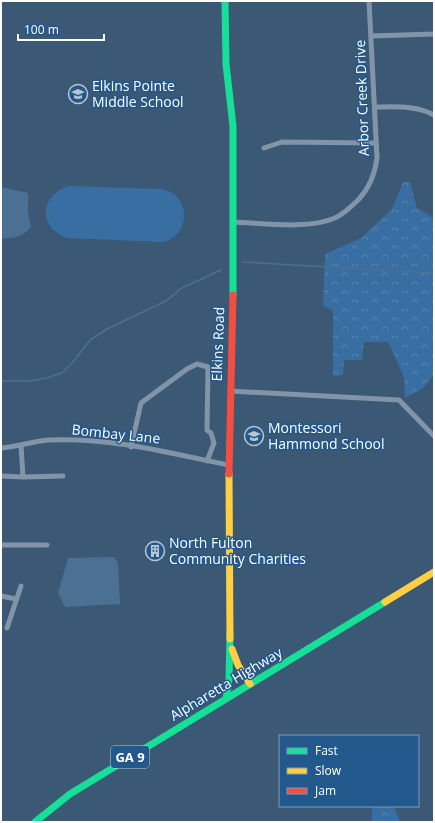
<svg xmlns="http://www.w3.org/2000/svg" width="435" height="823" viewBox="0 0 435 823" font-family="'Open Sans',sans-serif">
<defs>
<pattern id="forest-crowns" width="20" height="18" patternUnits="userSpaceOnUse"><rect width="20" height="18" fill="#386ea2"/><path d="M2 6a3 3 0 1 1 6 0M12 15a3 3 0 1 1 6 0" fill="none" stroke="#5684b0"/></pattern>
</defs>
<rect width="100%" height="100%" fill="#3b5874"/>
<path fill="#386ea2" d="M 69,186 L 163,189 C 167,191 172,192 175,195 C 192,210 184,239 162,242 L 67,238 C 38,228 39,195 69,186 Z"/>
<path fill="url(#forest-crowns)" d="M 403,182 L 410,182 L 417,208 L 434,218 L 434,375 L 423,388 L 405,398 L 404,377 L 388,342 L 364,342 L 362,360 L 344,360 L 343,375 L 333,376 L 333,311 L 323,305 L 325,254 L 361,238 L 392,209 Z
M 372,806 L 394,806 L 400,822 L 372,822 Z"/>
<path fill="#4b7093" d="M 1,187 L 28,193 L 28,213 L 31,227 C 23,237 13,238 1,239 Z
M 114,557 L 118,563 L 120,604 L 65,607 L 58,593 L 68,558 Z"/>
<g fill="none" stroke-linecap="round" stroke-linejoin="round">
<path stroke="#4b7093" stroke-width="1.5" d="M 243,262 L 434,273
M 1,381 L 29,381 L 47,378 L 62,373 L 74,361 L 90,340 L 107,329 L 166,301 L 182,288 L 221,270"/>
<path stroke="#8295a8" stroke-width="5" d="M 371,36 L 434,34
M 375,107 C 395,107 416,105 434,115
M 264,148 L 282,142 L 376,143
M 233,222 C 263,223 307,230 335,218 C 344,214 352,206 359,199 C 370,187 375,174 377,158 L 369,1
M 230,391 L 399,400 L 434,436
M 21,445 L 23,477 L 63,476
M 131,447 L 141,403 L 187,369 L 197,364 L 208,367 L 207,430 L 211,433 L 214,443 L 207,461
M 1,448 C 17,447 33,441 49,440 C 109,437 170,453 228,465
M 1,476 L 23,477
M 1,545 L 47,545
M 1,596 L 16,599
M 7,628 L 21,586"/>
<path stroke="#16e098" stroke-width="7" d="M 225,1 L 226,64 L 233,126 L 233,295
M 226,699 L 229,679 L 230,634
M 35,822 L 70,794 L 385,602"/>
<path stroke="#ffcf43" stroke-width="7" d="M 229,474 L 230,639
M 385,602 L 434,572
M 232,649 L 238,665 L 250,684"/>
<path stroke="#f24e42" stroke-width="7" d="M 229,474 L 233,295"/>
</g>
<defs>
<symbol id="school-ring" viewBox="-11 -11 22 22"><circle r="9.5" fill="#23588c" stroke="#bac5ce" stroke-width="1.5"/><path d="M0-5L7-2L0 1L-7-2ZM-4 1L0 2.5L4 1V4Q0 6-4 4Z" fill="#bac5ce"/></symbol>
<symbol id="building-ring" viewBox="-11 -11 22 22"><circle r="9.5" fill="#23588c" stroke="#bac5ce" stroke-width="1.5"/><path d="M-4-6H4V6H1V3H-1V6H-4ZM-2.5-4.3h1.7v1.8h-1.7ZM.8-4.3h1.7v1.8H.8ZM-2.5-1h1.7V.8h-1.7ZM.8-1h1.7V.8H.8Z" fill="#bac5ce"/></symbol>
</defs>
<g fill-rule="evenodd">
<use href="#school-ring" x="67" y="83" width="22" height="22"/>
<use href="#school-ring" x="243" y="425" width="22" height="22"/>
<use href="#building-ring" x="144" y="540" width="22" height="22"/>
</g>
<g text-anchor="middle" stroke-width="3" stroke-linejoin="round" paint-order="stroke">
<rect fill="#23588c" stroke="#bdcddc" stroke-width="1" x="111" y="746" width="38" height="22" rx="3"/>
<g font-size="13" font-weight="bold" fill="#fff">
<text x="130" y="762">GA 9</text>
</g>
<g font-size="14" fill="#fff" stroke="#23588c" text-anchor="start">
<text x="92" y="91">Elkins Pointe<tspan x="92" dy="16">Middle School</tspan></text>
<text x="268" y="433">Montessori<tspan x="268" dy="16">Hammond School</tspan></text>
<text x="169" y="548">North Fulton<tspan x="169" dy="16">Community Charities</tspan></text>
</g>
<g font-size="14" fill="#fff" stroke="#23588c">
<text transform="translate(362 98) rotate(-92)" y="5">Arbor Creek Drive</text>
<text transform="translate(218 344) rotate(-88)" y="5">Elkins Road</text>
<text transform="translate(116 434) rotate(6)" y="5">Bombay Lane</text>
<text transform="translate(226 684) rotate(-31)" y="5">Alpharetta Highway</text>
</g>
</g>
<rect width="435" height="823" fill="none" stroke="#ffffff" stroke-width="4"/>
<rect x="279" y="735" width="140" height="72" fill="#23588c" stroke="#7b9bba"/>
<rect x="287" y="748" width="20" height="6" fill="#16e098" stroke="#7b9bba"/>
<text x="315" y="755" font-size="12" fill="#ffffff">Fast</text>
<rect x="287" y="768" width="20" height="6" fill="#ffcf43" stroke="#7b9bba"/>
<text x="315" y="775" font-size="12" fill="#ffffff">Slow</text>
<rect x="287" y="788" width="20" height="6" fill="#f24e42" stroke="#7b9bba"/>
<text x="315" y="795" font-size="12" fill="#ffffff">Jam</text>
<path d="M18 34v6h86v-6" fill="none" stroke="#ffffff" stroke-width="2"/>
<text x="24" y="34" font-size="12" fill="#ffffff" stroke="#23588c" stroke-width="3" paint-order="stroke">100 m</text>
</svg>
